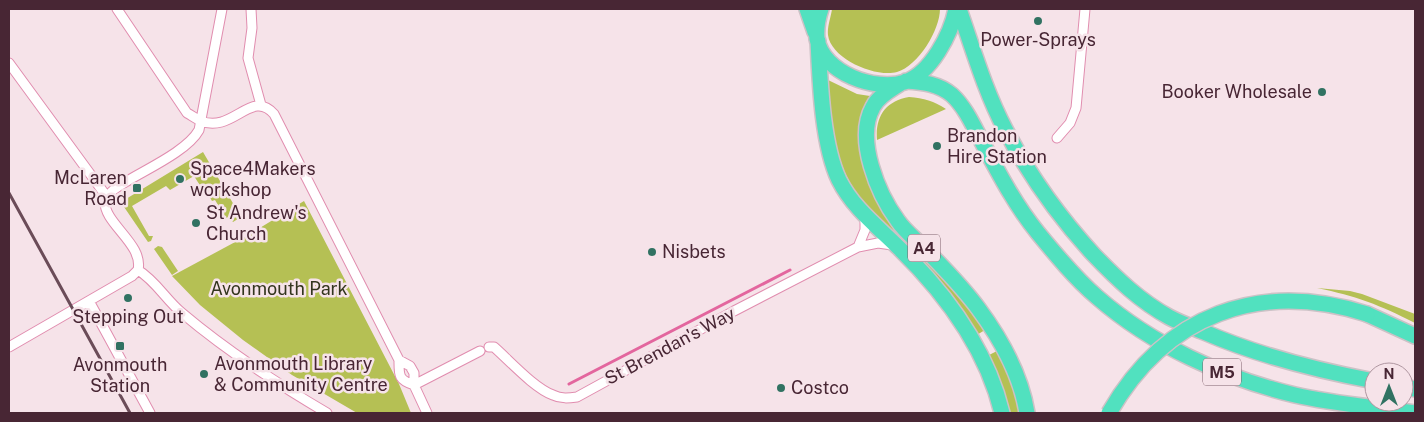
<svg xmlns="http://www.w3.org/2000/svg" width="1424" height="422" viewBox="0 0 1424 422" font-family="'Public Sans',sans-serif">
<rect width="100%" height="100%" fill="#f6e3e9"/>
<path fill="#b5c054" d="M 832,9 L 940,9 C 940,30 918,66 897,72 C 876,78 831,59 828,35 C 827,27 831,17 832,9 Z
M 828,80 L 857,94 L 870,96 L 860,120 L 859,138 L 862,158 L 868,179 L 896,229 L 960,296 L 985,330 L 975,336 L 859,198 C 852,186 845,175 841,162 C 832,136 831,107 828,80 Z
M 909,97 C 924,98 934,101 946,109 L 877,140 C 875,116 886,101 909,97 Z
M 203,152 L 241,217 L 233,222 L 229,217 L 226,218 L 215,200 L 212,201 L 203,186 L 201,187 L 194,176 L 170,190 L 166,186 L 132,206 L 149,236 L 153,236 L 151,241 L 148,242 L 122,204 L 121,202 Z
M 304,201 L 399,384 L 411,413 L 357,413 L 292,375 L 243,340 L 200,305 L 172,276 L 250,234 Z
M 158,246 L 162,247 L 178,271 L 172,275 L 154,249 Z
M 1317,288 L 1350,291 L 1362,294 L 1415,314 L 1415,323 C 1380,305 1356,296 1317,288 Z
M 997,351 L 1007,369 L 1022,413 L 1008,413 L 987,356 Z"/>
<g fill="none" stroke-linecap="round" stroke-linejoin="round">
<path stroke="#e3669e" stroke-width="3" d="M 569,384 L 790,270"/>
<defs>
<path id="street" d="M 117,9 L 187,113 C 191,115 196,119 201,121 C 232,134 252,88 274,114 L 399,360 C 399,375 398,380 414,385
M 251,9 L 252,28 L 248,58 L 261,105
M 9,63 L 107,197
M 1057,138 L 1070,123 L 1076,108 L 1085,9
M 858,247 L 865,230 L 865,217
M 138,270 C 144,244 103,223 105,201 C 110,190 119,186 129,180 C 149,168 188,150 199,130 L 222,9
M 138,270 C 156,281 166,300 182,313 C 227,351 276,383 327,413
M 89,301 L 150,413
M 9,347 L 132,276 L 138,270
M 489,347 L 494,347 C 510,361 534,388 553,395 C 561,399 569,398 577,397 L 734,311 L 858,247 L 878,243 L 892,245
M 399,360 L 410,366 L 414,373 L 414,385 L 427,413
M 414,385 L 480,351"/>
<path id="highway" d="M 807,9 L 815,32
M 821,9 C 818,18 816,29 817,39 C 823,73 875,92 905,82 C 931,73 951,34 956,9
M 959,9 C 973,49 985,91 1005,129 C 1029,175 1059,217 1094,255 C 1117,279 1140,301 1169,317 C 1180,323 1192,327 1204,332 C 1259,356 1316,370 1374,381
M 818,41 C 820,81 822,144 839,180 C 853,208 877,226 899,248 C 945,293 987,350 1002,413
M 906,81 C 923,82 939,84 952,95 C 965,107 973,125 981,140 C 998,172 1015,205 1038,233 C 1056,255 1075,278 1097,297 C 1152,345 1224,378 1295,395 C 1334,404 1375,407 1415,413
M 901,83 C 892,89 878,96 873,107 C 855,139 878,194 898,221 C 904,230 914,238 922,246 C 941,265 961,285 978,308 C 1001,339 1021,375 1027,413
M 1367,314 L 1415,336
M 1404,387 L 1415,389"/>
</defs>
<use href="#street" stroke="#e18daf" stroke-width="11"/>
<use href="#highway" stroke="#ccc2c6" stroke-width="18"/>
<use href="#street" stroke="#fff" stroke-width="9"/>
<use href="#highway" stroke="#51e1bf" stroke-width="15"/>
<path stroke="#6b4c58" stroke-width="3" d="M 9,193 L 130,413"/>
<defs>
<path id="highway-bridge" d="M 1109,413 C 1166,314 1259,280 1367,314"/>
</defs>
<use href="#highway-bridge" stroke="#ccc2c6" stroke-width="18" stroke-linecap="butt"/>
<use href="#highway-bridge" stroke="#51e1bf" stroke-width="15"/>
</g>
<g fill="#317262" stroke="#f6e3e9" stroke-width="2">
<circle cx="1038" cy="21" r="5"/>
<circle cx="1322" cy="92" r="5"/>
<circle cx="937" cy="146" r="5"/>
<circle cx="180" cy="179" r="5"/>
<rect x="132" y="183" width="10" height="10" rx="2.5"/>
<circle cx="196" cy="223" r="5"/>
<circle cx="652" cy="252" r="5"/>
<circle cx="128" cy="298" r="5"/>
<rect x="115" y="341" width="10" height="10" rx="2.5"/>
<circle cx="204" cy="374" r="5"/>
<circle cx="781" cy="388" r="5"/>
</g>
<g text-anchor="middle" stroke-width="5" stroke-linejoin="round" paint-order="stroke">
<g fill="#f6e3e9" stroke="#7c5f6a" stroke-width="1">
<rect x="908" y="234.5" width="32" height="27" rx="4"/>
<rect x="1203" y="358.5" width="38" height="27" rx="4"/>
</g>
<g font-size="16" font-weight="bold" fill="#482634">
<text x="924" y="254">A4</text>
<text x="1222" y="378">M5</text>
</g>
<g font-size="18" fill="#482634" stroke="#f6e3e9" text-anchor="start">
<text x="1038" y="46" text-anchor="middle">Power-Sprays</text>
<text x="1312" y="98" text-anchor="end">Booker Wholesale</text>
<text x="947" y="142">Brandon<tspan x="947" dy="21">Hire Station</tspan></text>
<text x="190" y="175">Space4Makers<tspan x="190" dy="21">workshop</tspan></text>
<text x="127" y="184" text-anchor="end">McLaren<tspan x="127" dy="21">Road</tspan></text>
<text x="206" y="219">St Andrew's<tspan x="206" dy="21">Church</tspan></text>
<text x="662" y="258">Nisbets</text>
<text x="128" y="323" text-anchor="middle">Stepping Out</text>
<text x="214" y="370">Avonmouth Library<tspan x="214" dy="21">&amp; Community Centre</tspan></text>
<text x="120" y="371" text-anchor="middle">Avonmouth<tspan x="120" dy="21">Station</tspan></text>
<text x="791" y="394">Costco</text>
</g>
<g font-size="18" fill="#33351e" stroke="#f6e3e9">
<text x="279" y="295">Avonmouth Park</text>
</g>
<g font-size="18" fill="#482634" stroke="#f6e3e9">
<text transform="translate(670 346) rotate(-28)" y="6">St Brendan's Way</text>
</g>
</g>
<rect width="1424" height="422" fill="none" stroke="#482634" stroke-width="20"/>
<g transform="translate(1389 387)"><circle r="24" fill="#f6e3e9" stroke="#b097a1"/>
<path d="M0-4L9 19L0 12L-9 19Z" fill="#317262"/>
<text y="-8" font-size="14" font-weight="bold" text-anchor="middle" fill="#482634">N</text>
</g>
</svg>
